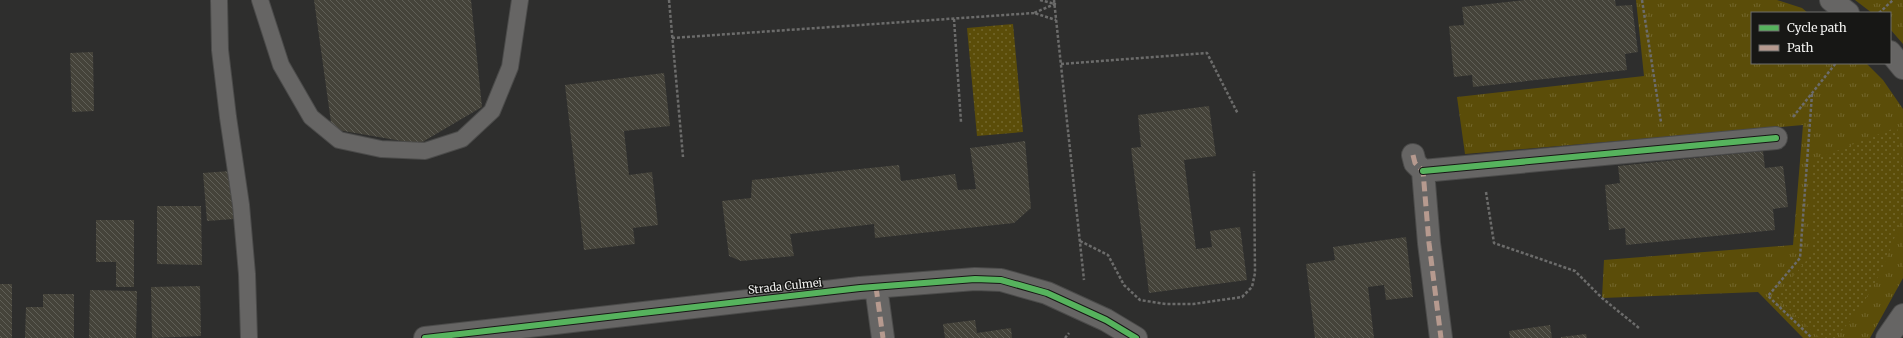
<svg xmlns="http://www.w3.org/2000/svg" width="1903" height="338" viewBox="0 0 1903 338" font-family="Merriweather,serif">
<defs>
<pattern id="grass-tufts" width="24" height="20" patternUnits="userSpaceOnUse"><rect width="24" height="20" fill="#5b4d09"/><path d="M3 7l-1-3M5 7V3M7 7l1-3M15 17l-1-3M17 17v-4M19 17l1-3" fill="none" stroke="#73672d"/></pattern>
<pattern id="park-dots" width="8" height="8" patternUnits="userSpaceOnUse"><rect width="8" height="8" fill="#5b4d09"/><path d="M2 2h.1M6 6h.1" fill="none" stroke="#73672d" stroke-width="1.8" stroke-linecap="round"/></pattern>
<pattern id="building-back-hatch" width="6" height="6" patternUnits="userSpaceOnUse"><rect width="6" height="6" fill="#45433a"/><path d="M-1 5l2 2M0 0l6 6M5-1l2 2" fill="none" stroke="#605f57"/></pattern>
</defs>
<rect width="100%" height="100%" fill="#2e2e2d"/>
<path fill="url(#grass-tufts)" d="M 1636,0 L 1777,0 L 1802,8 L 1808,13 L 1752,13 L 1752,63 L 1866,63 L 1883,80 L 1903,109 L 1903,278 L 1870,338 L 1803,338 L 1758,292 L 1602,298 L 1604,260 L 1793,245 L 1803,125 L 1465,154 L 1457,97 L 1644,76 Z
M 1855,0 L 1903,0 L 1903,44 L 1890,29 L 1890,13 L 1872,13 Z"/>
<path fill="url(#park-dots)" d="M 1013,24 L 1023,132 L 977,136 L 967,28 Z
M 1897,127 C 1903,154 1903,182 1903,210 C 1902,220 1898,229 1894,239 C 1881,276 1863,309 1835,338 L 1820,338 L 1776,297 L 1811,255 L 1811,161 Z"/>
<path fill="url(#building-back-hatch)" d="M 314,0 L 471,0 L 482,107 L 419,144 L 332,129 Z
M 1525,0 L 1615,0 L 1616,6 L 1632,5 L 1638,52 L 1625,54 L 1627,70 L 1473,87 L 1472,75 L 1454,77 L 1449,26 L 1464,25 L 1462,7 Z
M 93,52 L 94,111 L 72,112 L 70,53 Z
M 664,73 L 670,126 L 624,131 L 629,175 L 652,172 L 658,225 L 633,228 L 635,244 L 584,250 L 565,85 Z
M 1209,106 L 1216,156 L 1184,160 L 1196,249 L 1212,247 L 1210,231 L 1240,227 L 1247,280 L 1149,293 L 1131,148 L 1141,147 L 1138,115 Z
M 1025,141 L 1031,208 L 1014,223 L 875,238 L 874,224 L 790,234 L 794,256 L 741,261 L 729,256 L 722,201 L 751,198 L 752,180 L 899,165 L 901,181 L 955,174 L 958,190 L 976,189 L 970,148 Z
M 1763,151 L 1765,168 L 1783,166 L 1788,207 L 1773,209 L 1775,230 L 1626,245 L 1625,228 L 1609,230 L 1605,185 L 1620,183 L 1618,166 Z
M 230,171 L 234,219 L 207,221 L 203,173 Z
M 157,206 L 201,206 L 202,265 L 157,264 Z
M 96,220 L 134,220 L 134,287 L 116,287 L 116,262 L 96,262 Z
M 1406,237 L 1413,297 L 1386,300 L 1384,285 L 1368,287 L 1374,338 L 1315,338 L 1306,264 L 1335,260 L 1333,247 Z
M 0,284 L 12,284 L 12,338 L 0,338 Z
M 200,286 L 201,336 L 152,338 L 151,287 Z
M 90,290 L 137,291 L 136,338 L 89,338 Z
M 43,294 L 74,294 L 74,338 L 25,338 L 26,307 L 43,307 Z
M 975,320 L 977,333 L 1011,328 L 1012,338 L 945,338 L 943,324 Z
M 1550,325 L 1552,338 L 1510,338 L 1509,331 Z
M 1586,334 L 1587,338 L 1561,338 L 1561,337 Z"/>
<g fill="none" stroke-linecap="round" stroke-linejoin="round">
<defs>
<path id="service" d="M 219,0 L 220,50 L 228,117 L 241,205 L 247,274 L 249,338
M 260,0 L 281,65 L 311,117 L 339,140 L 381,149 L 425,151 L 462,139 L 492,111 L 510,67 L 520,0"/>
<path id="minor" d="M 1413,155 L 1415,163 L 1423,171 L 1429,243 L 1441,338
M 1423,171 L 1776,138
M 876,287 L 883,338
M 425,338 L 860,288 L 975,279 L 1001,280 L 1047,293 L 1106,320 L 1136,338"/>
<path id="tertiary" d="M 1831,0 L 1848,13
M 1890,52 L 1903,68
M 1887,338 L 1903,315"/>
</defs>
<use href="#service" stroke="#4b4b4a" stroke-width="18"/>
<use href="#minor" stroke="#4b4b4a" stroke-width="24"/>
<use href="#tertiary" stroke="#4b4b4a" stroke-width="24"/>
<path stroke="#6c6c6b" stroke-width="2.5" stroke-dasharray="3 2" stroke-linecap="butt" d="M 669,0 L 683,157
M 1040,0 L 1055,4 L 1034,13 L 1056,20
M 1054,0 L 1084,280
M 1642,0 L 1661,122
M 1879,13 L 1893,0
M 954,19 L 961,122
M 672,38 L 1034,13
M 1061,64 L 1207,53 L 1238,114
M 1812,94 L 1800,258 L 1768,296 L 1812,338
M 1793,117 L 1836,63
M 1486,192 L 1494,243 L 1575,271 L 1602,298 L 1639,328
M 1080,241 L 1108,255 L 1124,285 L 1140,300 L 1166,304 L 1193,304 L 1242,297 L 1252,287 L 1255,273 L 1254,171
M 1065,338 L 1069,333"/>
<use href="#service" stroke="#666564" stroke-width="16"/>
<use href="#minor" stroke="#666564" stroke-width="22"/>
<use href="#tertiary" stroke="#666564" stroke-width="22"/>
<path stroke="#b69a8f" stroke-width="5" stroke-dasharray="10 5" stroke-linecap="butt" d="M 1413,155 L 1415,163 L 1423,171 L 1429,243 L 1441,338
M 876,287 L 883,338"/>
<defs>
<path id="cycleway" d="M 1423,171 L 1776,138
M 425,338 L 860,288 L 975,279 L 1001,280 L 1047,293 L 1106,320 L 1136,338"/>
</defs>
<use href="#cycleway" stroke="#171715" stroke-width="8"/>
<use href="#cycleway" stroke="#56b35d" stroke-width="6"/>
</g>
<g text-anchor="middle" stroke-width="3" stroke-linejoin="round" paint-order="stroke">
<g font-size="11" fill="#f2f2f0" stroke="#171715">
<text transform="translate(785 286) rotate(-6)" y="4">Strada Culmei</text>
</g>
</g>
<rect x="1751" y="12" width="140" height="52" fill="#171715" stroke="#6f6f6d"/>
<rect x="1759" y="25" width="20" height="6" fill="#56b35d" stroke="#6f6f6d"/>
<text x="1787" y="32" font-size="12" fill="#f2f2f0">Cycle path</text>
<rect x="1759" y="45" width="20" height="6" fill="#b69a8f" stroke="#6f6f6d"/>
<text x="1787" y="52" font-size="12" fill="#f2f2f0">Path</text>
</svg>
